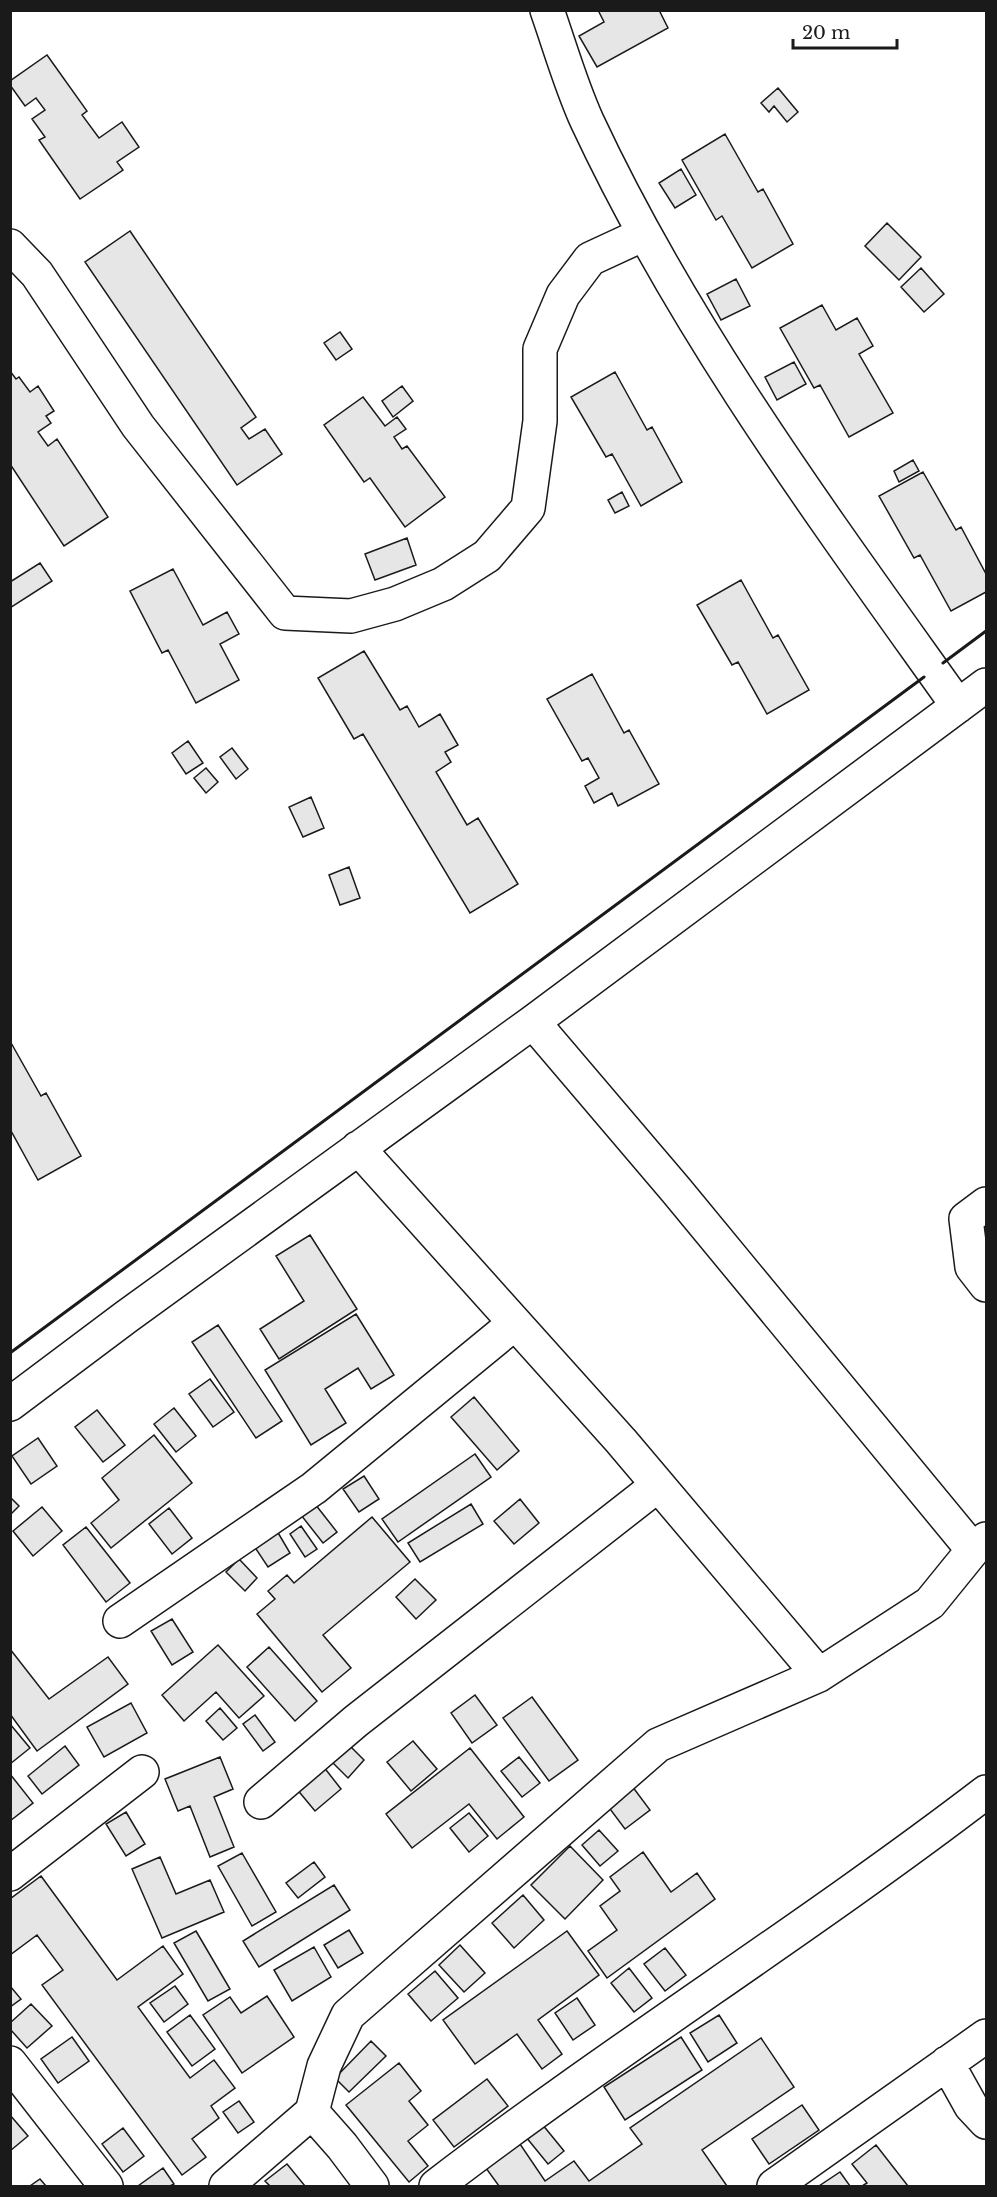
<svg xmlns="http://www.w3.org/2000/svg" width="997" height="2197" viewBox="0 0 997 2197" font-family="'Libre Baskerville',serif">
<rect width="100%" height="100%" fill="#fff"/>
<path fill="#e6e6e6" stroke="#1a1a1a" stroke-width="1.5" d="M 598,10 L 659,10 L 668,28 L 597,67 L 579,36 L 604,22 Z
M 47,55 L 87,111 L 82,115 L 99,138 L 122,122 L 139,147 L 117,162 L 123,170 L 80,199 L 39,140 L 45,137 L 32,119 L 45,110 L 36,98 L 25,106 L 10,85 L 10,81 Z
M 778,88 L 798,112 L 787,122 L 774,106 L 769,112 L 761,103 Z
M 725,134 L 758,192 L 763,189 L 793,244 L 752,268 L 722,216 L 716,220 L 682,160 Z
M 681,169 L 696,195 L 675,208 L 659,183 Z
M 887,223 L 921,257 L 899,280 L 865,246 Z
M 130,231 L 256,417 L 241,428 L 249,439 L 265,429 L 282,454 L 237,485 L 85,262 Z
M 921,268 L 944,294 L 924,312 L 901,287 Z
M 736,279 L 750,306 L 721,320 L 707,294 Z
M 822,305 L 836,330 L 857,318 L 873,346 L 859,354 L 893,413 L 849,437 L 820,385 L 814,388 L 780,328 Z
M 340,332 L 352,349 L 336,360 L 324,343 Z
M 794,362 L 806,384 L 777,400 L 765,377 Z
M 10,371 L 16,379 L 19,377 L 30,392 L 38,386 L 54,411 L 46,416 L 51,423 L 38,432 L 48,446 L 57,439 L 108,517 L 64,546 L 10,464 Z
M 615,372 L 647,430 L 652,427 L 682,482 L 641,506 L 612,454 L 606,457 L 571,397 Z
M 402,386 L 413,401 L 393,417 L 382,401 Z
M 363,397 L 385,426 L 397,417 L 406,429 L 394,437 L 402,449 L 407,446 L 445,497 L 405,527 L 370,478 L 364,482 L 324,425 Z
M 913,460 L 919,471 L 899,482 L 894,471 Z
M 923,472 L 956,530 L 961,527 L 986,574 L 986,592 L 951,611 L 920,555 L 914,558 L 879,496 Z
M 622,492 L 629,506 L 615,513 L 608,500 Z
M 407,538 L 416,565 L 375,580 L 365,554 Z
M 40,563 L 52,581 L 10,608 L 10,582 Z
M 173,569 L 203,625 L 227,612 L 239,634 L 220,644 L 239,680 L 196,703 L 168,650 L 162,653 L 130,591 Z
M 741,580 L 773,638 L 778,635 L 809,690 L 767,714 L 738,662 L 732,665 L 697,605 Z
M 364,651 L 400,710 L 407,706 L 419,727 L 440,714 L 458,745 L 445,752 L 451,762 L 436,772 L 467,825 L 478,818 L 518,884 L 470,913 L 363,734 L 354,739 L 318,678 Z
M 592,674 L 624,733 L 629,730 L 659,784 L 618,806 L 612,793 L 594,803 L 585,786 L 599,778 L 588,758 L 582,761 L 547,699 Z
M 188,741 L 203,763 L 186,774 L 172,753 Z
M 232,748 L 248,769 L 236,779 L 220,757 Z
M 206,768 L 218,782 L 206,793 L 194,778 Z
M 311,797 L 324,828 L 303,837 L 289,807 Z
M 349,867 L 360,898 L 340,905 L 329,875 Z
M 10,1041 L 41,1096 L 46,1093 L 81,1156 L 38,1180 L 10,1129 Z
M 310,1235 L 357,1309 L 279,1359 L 260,1329 L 304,1301 L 276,1256 Z
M 356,1314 L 394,1375 L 371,1389 L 358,1368 L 325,1389 L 346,1423 L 311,1445 L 265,1370 Z
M 218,1325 L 282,1421 L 256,1438 L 192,1342 Z
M 210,1379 L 234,1412 L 213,1427 L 189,1394 Z
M 474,1397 L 519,1451 L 497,1470 L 451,1417 Z
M 174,1408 L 196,1436 L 176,1452 L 154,1424 Z
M 97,1410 L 125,1445 L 103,1462 L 75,1427 Z
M 154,1435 L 192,1483 L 111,1548 L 91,1523 L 119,1500 L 102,1478 Z
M 38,1438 L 57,1466 L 31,1484 L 12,1456 Z
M 475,1454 L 491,1477 L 398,1542 L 382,1519 Z
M 364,1476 L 379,1499 L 359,1512 L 343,1489 Z
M 10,1497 L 19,1506 L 10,1515 Z
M 520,1499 L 539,1523 L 514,1544 L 494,1521 Z
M 315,1504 L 337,1532 L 323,1543 L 301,1515 Z
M 471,1504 L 483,1524 L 420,1562 L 408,1543 Z
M 42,1507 L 62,1531 L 33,1556 L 13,1531 Z
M 169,1508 L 192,1538 L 172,1554 L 149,1524 Z
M 372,1517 L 410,1562 L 323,1635 L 351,1668 L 322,1692 L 257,1614 L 275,1599 L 268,1591 L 287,1575 L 294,1583 Z
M 301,1526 L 317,1549 L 305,1557 L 290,1534 Z
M 86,1527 L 130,1583 L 106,1602 L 63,1545 Z
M 277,1531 L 290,1553 L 268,1567 L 254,1546 Z
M 239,1559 L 257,1578 L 245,1591 L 226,1572 Z
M 415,1579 L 436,1600 L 416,1619 L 396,1597 Z
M 172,1619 L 193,1652 L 172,1665 L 151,1631 Z
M 218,1645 L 264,1696 L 239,1718 L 216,1692 L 184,1721 L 162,1695 Z
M 269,1647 L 317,1701 L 295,1721 L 247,1667 Z
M 10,1649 L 49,1699 L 108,1657 L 128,1684 L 37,1751 L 10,1714 Z
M 475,1695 L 497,1725 L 472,1743 L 451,1713 Z
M 532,1697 L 578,1760 L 549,1781 L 503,1718 Z
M 131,1703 L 147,1733 L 104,1757 L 87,1727 Z
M 220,1708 L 237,1728 L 223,1740 L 206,1721 Z
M 255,1715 L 275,1742 L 263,1751 L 243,1724 Z
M 10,1724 L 30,1748 L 10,1764 Z
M 413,1741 L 437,1769 L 411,1791 L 387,1762 Z
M 346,1742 L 364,1760 L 348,1778 L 330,1760 Z
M 65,1746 L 79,1765 L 42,1794 L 28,1776 Z
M 470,1748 L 524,1817 L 497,1839 L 469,1804 L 412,1848 L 386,1814 Z
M 220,1757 L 233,1789 L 214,1797 L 234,1847 L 210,1857 L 190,1806 L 178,1811 L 165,1779 Z
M 519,1757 L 540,1783 L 522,1797 L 501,1771 Z
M 323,1766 L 341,1789 L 315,1811 L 296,1788 Z
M 10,1774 L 33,1803 L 10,1821 Z
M 632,1786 L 650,1810 L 625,1829 L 607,1805 Z
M 126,1812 L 145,1844 L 126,1856 L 106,1824 Z
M 469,1813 L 488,1836 L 469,1852 L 450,1828 Z
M 599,1830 L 618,1851 L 600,1866 L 582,1845 Z
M 570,1846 L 603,1880 L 565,1919 L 531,1885 Z
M 643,1852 L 671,1892 L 697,1873 L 715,1899 L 607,1978 L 588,1951 L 617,1930 L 600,1906 L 620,1891 L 610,1877 Z
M 242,1853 L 276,1912 L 252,1926 L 218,1866 Z
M 160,1857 L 176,1894 L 210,1880 L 224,1912 L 162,1938 L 132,1869 Z
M 314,1862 L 325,1877 L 298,1898 L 286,1883 Z
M 41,1876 L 117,1980 L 163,1946 L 183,1974 L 138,2007 L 190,2078 L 214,2060 L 235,2088 L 211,2106 L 219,2118 L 192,2139 L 206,2157 L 182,2175 L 42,1985 L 63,1970 L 37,1935 L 10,1955 L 10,1899 Z
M 334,1885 L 350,1910 L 259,1967 L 243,1941 Z
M 523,1895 L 544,1920 L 514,1948 L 492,1923 Z
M 349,1930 L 363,1953 L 338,1968 L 324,1945 Z
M 196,1931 L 230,1989 L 208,2001 L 174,1943 Z
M 567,1931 L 599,1975 L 538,2020 L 562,2054 L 542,2069 L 517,2034 L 475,2064 L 443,2020 Z
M 460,1945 L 485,1973 L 464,1992 L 439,1965 Z
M 314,1947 L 331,1977 L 292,2001 L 274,1970 Z
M 665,1948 L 686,1975 L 665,1991 L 644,1964 Z
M 629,1968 L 652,1998 L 634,2012 L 611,1983 Z
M 435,1971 L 458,1998 L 431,2021 L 408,1994 Z
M 10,1986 L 21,1999 L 10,2007 Z
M 175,1986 L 188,2004 L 164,2022 L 150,2003 Z
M 267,1996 L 294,2037 L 242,2073 L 203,2015 L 230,1997 L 241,2013 Z
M 577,1998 L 595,2025 L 573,2040 L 555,2013 Z
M 31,2004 L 52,2026 L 27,2048 L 10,2029 L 10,2023 Z
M 190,2015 L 215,2049 L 192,2066 L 167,2032 Z
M 719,2015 L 737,2043 L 708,2062 L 690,2033 Z
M 72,2037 L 89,2061 L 58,2083 L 41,2059 Z
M 681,2037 L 702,2070 L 625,2120 L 604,2087 Z
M 761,2038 L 794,2087 L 702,2150 L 727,2186 L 499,2186 L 483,2164 L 518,2141 L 545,2181 L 574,2161 L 589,2181 L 642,2144 L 630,2128 Z
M 371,2041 L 386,2056 L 349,2092 L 335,2078 Z
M 399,2063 L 421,2091 L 409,2101 L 428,2125 L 408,2141 L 428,2166 L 409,2182 L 346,2105 Z
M 487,2079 L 508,2106 L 454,2147 L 433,2120 Z
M 239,2101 L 254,2122 L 238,2133 L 223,2112 Z
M 802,2105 L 819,2130 L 769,2164 L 752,2139 Z
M 10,2115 L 28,2136 L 10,2151 Z
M 542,2124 L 564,2151 L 548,2164 L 526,2137 Z
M 123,2128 L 144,2156 L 123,2172 L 102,2144 Z
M 876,2145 L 908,2186 L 862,2186 L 867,2183 L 852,2164 Z
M 287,2164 L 305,2186 L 270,2186 L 265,2181 Z
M 163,2168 L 174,2184 L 170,2186 L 138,2186 Z
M 840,2172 L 850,2186 L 819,2186 Z
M 40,2179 L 46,2186 L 30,2186 Z"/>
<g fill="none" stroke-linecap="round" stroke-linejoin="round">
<defs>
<path id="minor" d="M 547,10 C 560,47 571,86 587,121 C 685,331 824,518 958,706
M 10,246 L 37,274 L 138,426 L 285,613 L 351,616 L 395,604 L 443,584 L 487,556 L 528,508 L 540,421 L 540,349 L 563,295 L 590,259 L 644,234
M 533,1022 L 676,1190 L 973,1550
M 358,1148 L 621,1441 L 819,1675
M 986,1204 L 966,1219 L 972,1267 L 986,1285
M 10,1404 L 126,1317 L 533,1022 L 986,685
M 120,1621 L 314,1488 L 515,1323
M 261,1802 L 356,1721 L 658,1485
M 10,1874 L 142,1772
M 10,2063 L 106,2186
M 947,2063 L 971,2106 L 986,2122
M 312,2112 L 342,2146 L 372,2186
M 226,2186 L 312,2112 L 324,2066 L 348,2015 L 658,1745 L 819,1675 L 930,1603 L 973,1550 L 986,1539
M 436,2186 C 615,2049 807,1929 986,1792
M 774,2186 L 986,2036"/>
</defs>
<use href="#minor" stroke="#1a1a1a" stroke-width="36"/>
<use href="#minor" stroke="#fff" stroke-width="33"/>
<path stroke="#1a1a1a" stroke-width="3" d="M 943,663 L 986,631
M 10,1353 L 924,677"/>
</g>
<rect width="997" height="2197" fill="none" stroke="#1a1a1a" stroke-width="24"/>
<path d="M793 39v9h104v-9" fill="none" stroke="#1a1a1a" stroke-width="3"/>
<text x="802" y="39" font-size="18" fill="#1a1a1a" stroke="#ffffff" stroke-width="4.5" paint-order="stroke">20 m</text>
</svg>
